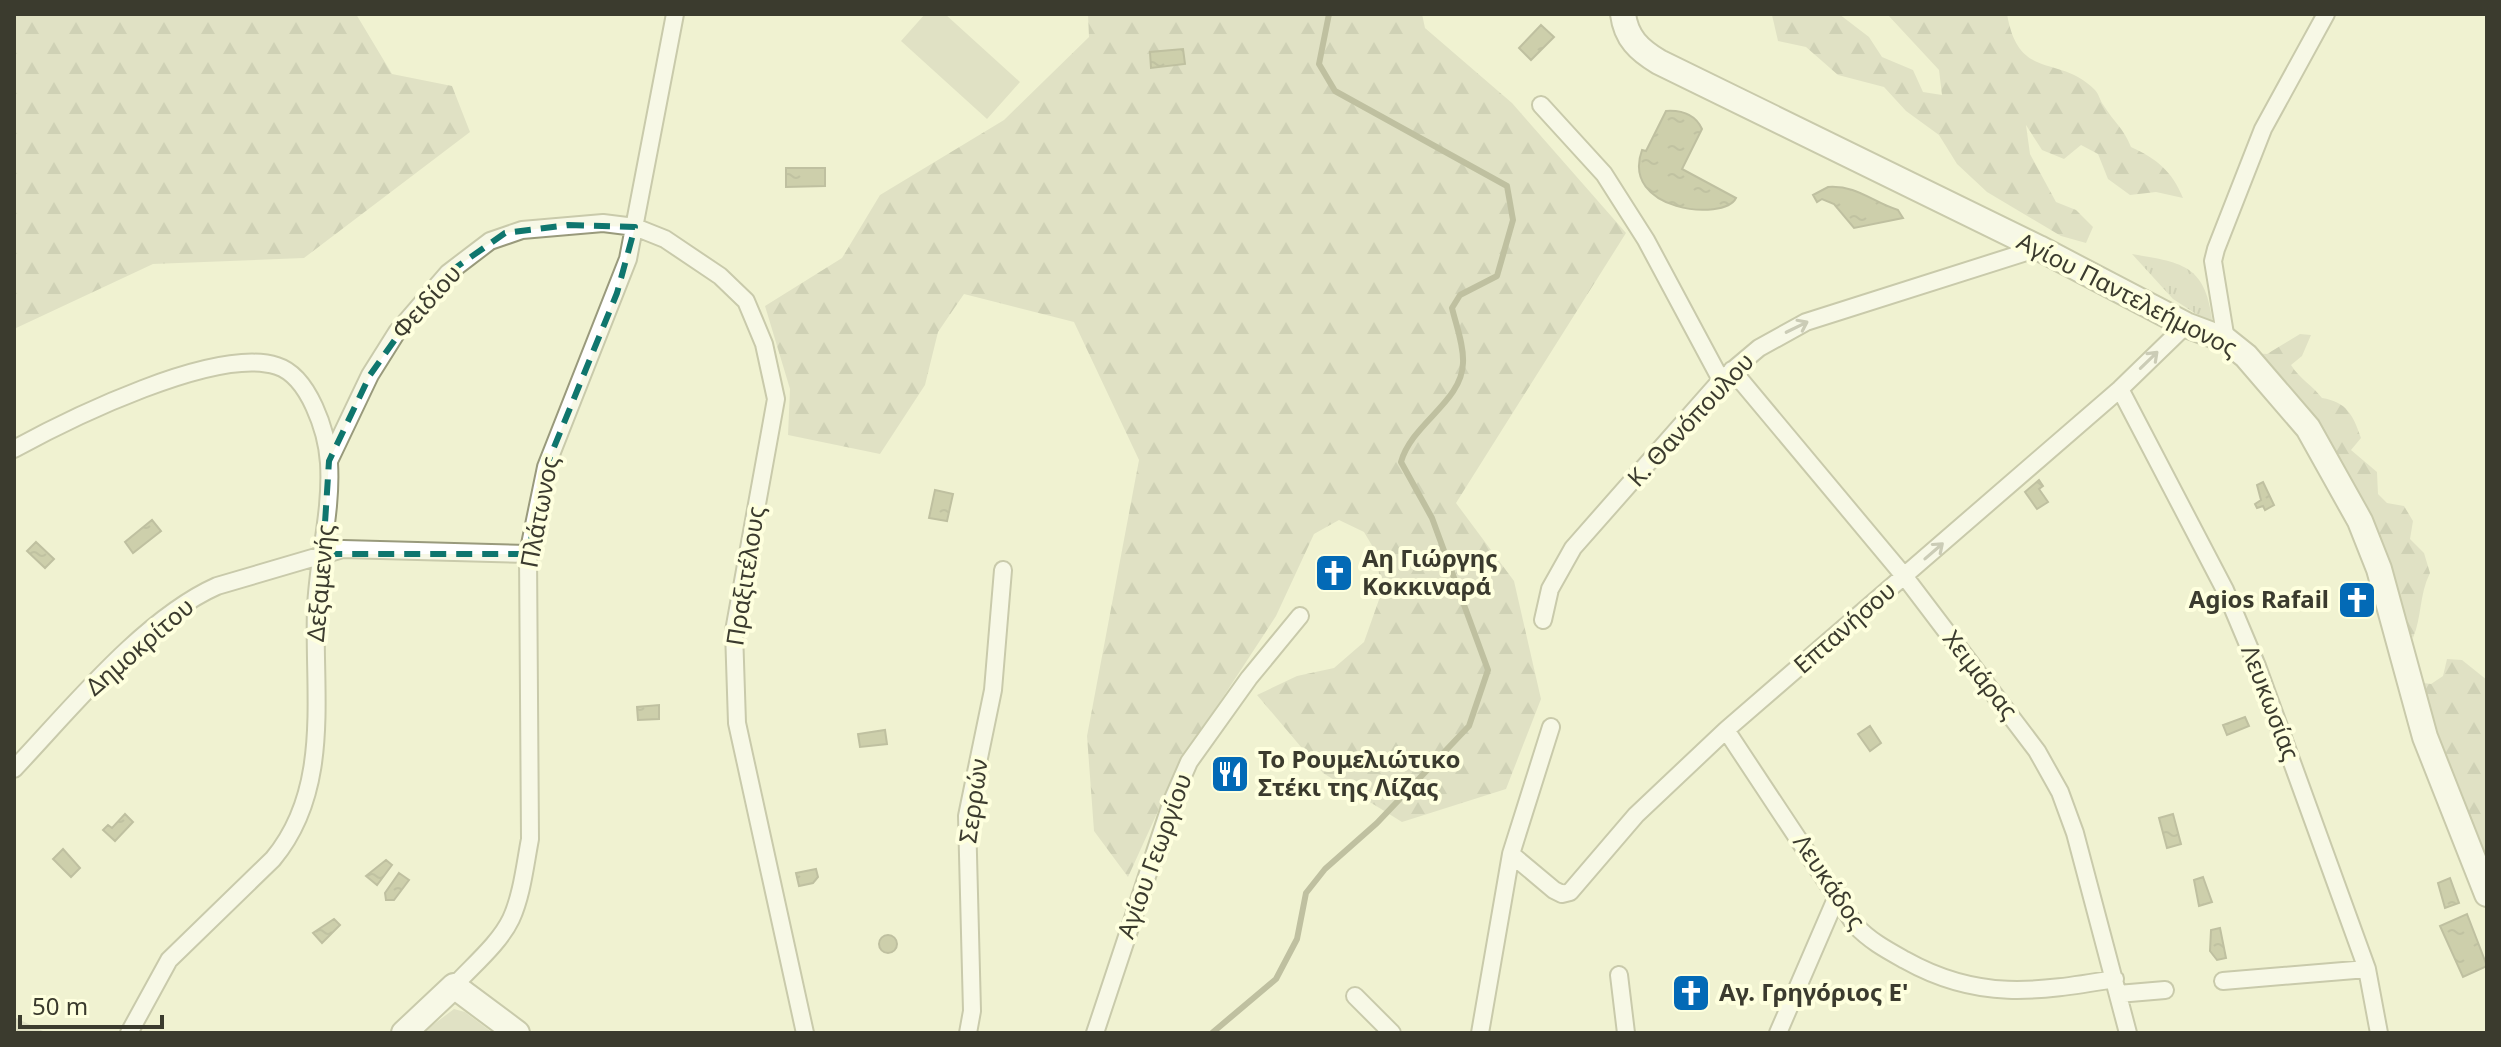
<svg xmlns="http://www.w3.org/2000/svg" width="2501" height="1047" viewBox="0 0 2501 1047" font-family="'Noto Sans',sans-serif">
<defs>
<pattern id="grass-tufts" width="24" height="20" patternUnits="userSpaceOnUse" patternTransform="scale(2)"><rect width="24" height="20" fill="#cccdb4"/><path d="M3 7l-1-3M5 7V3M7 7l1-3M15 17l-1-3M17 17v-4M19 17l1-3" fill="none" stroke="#a7a893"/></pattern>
<pattern id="forest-firs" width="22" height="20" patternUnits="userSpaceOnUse" patternTransform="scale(2)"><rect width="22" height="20" fill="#cccdb4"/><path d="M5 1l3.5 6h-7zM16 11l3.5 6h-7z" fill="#a7a893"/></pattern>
<pattern id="water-ripples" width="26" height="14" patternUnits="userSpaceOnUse" patternTransform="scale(2)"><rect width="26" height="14" fill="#a2a47d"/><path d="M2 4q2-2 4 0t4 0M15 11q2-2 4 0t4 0" fill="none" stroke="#858767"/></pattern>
</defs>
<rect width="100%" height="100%" fill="#f0f2d1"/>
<path fill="url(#grass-tufts)" d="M 2132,254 C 2186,263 2206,266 2213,325 L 2173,299 Z"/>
<path fill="url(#forest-firs)" d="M 14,14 L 356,14 L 392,74 L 452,86 L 470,132 L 304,258 L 153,264 L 14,329 Z
M 1088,14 L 1422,14 L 1425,28 L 1512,103 L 1626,233 L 1456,503 L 1514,581 L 1541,699 L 1506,789 L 1402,822 L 1323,773 L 1257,695 L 1297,676 L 1334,668 L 1364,642 L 1381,594 L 1377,554 L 1364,532 L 1339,520 L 1314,534 L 1276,616 L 1180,763 L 1128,877 L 1094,831 L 1087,736 L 1139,460 L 1074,322 L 964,294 L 938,332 L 925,385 L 880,454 L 788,435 L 790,389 L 765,306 L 842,258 L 880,195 L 1004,120 L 1089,37 Z
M 1839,14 L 1869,37 L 1882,57 L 1913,70 L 1923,92 L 1942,95 L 1939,70 L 1887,14 L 2007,14 C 2019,83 2059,53 2095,90 C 2099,94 2100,101 2104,106 C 2114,122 2124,129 2131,147 C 2157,159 2172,171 2183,198 L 2156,192 L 2130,195 L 2108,179 L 2098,154 L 2081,145 L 2064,159 L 2042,150 L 2026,125 L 2030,154 L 2056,202 L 2076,210 L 2093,227 L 2086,243 L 2061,236 L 1987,192 L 1957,164 L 1939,135 L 1906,111 L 1884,87 L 1838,75 L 1806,47 L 1778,41 L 1772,15 Z
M 2300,334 L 2311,335 L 2302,356 L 2291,365 C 2300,379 2312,385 2322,398 C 2347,402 2353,415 2361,438 L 2351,450 L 2377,472 L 2378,494 L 2387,503 L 2404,506 L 2413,521 L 2410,539 L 2424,553 L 2430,573 C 2419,595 2422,617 2413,638 L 2252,353 L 2267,354 Z
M 2447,659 L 2462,660 L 2487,680 L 2487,873 L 2417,682 L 2431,684 L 2443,676 Z"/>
<path fill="#cccdb4" d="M 925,14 L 945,14 L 1020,82 L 987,119 L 901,41 Z
M 454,1009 L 465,1012 L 493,1033 L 422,1033 Z
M 14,1017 L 47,1033 L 14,1033 Z"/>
<path fill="url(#water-ripples)" stroke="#838465" stroke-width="2" d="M 1541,25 L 1554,37 L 1531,60 L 1519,48 Z
M 1183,49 L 1185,64 L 1151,68 L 1150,52 Z
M 1666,111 C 1682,110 1695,114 1702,129 L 1682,169 L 1736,198 C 1724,222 1620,211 1642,150 L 1646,151 Z
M 786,168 L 825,168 L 825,186 L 786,187 Z
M 1828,187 C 1857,185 1872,202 1898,210 L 1903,218 L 1854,228 L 1834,204 L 1822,199 L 1817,202 L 1813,195 Z
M 2039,480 L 2043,486 L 2039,489 L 2048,502 L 2037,509 L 2025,492 Z
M 2263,482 L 2274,505 L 2265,510 L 2263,506 L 2257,508 L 2255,504 L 2261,500 L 2257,485 Z
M 935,490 L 953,494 L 947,521 L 929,518 Z
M 152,520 L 161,531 L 133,553 L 125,542 Z
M 36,542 L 54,559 L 45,568 L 27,551 Z
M 659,705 L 659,719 L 638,720 L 637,707 Z
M 2245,717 L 2249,726 L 2227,735 L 2223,725 Z
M 1870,726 L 1881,743 L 1870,751 L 1858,734 Z
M 885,730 L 887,744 L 860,747 L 858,734 Z
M 125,814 L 133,822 L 115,841 L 103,830 L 108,825 L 112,828 Z
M 2173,814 L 2181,844 L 2167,848 L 2159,818 Z
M 63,849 L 80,868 L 71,877 L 53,859 Z
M 386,860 L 392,865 L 377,885 L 366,876 Z
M 816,869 L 818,877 L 813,883 L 799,886 L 796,873 Z
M 399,873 L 409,880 L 394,900 L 386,900 L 385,893 Z
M 2203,877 L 2212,902 L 2199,906 L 2194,880 Z
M 2450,878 L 2459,903 L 2445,908 L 2438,883 Z
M 2467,914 L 2487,966 L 2463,977 L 2440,926 Z
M 334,919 L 340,925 L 322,943 L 313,933 Z
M 2220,928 L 2226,958 L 2217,960 L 2210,951 L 2211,930 Z
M879 944a9 9 0 1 1 18 0a9 9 0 1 1-18 0Z"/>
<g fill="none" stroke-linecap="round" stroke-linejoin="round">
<path stroke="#838465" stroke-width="6" d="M 1212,1033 L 1276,979 L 1297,939 L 1306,893 L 1325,869 L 1377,823 L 1469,726 L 1488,670 L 1432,518 L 1401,462 C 1412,423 1462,402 1463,363 C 1464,345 1456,325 1452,308 L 1460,295 L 1497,276 L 1513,220 L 1507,186 L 1335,91 L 1319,64 L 1329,14"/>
<defs>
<path id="street" d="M 1541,105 L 1604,174 L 1646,240 L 1721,380
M 2226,340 L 2213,261 L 2216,249 L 2263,129 L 2326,14
M 1732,370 L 1905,577 L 2037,751 L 2060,792 L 2075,833 L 2128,1033
M 2120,389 L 2225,590 L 2257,666 L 2367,969 L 2379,1033
M 14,449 C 69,419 216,346 277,366 C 309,376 327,432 329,463 C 332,512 318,559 316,608 C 313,694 332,788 273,859 L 169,960 L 129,1033
M 329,461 L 370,375 L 397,332 L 448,273 L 490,241 L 522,230 L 603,223 L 635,227 L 665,239 L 720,276 L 746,301 L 764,344 L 776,399 L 734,631 L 737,723 L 805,1033
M 1543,620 L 1550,589 L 1573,548 L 1721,380 L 1759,348 L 1806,322 L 2039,248
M 1726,730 L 1855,925 C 1870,941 1887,950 1905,960 C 1978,1001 2036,992 2115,979
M 14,769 C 70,710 143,619 217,586 L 343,549 L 528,554
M 1511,854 L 1554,890 L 1562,894 L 1570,892 L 1636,815 L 1726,730 L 2120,389 L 2186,325
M 1619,975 L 1626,1033
M 2223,981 L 2367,969
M 454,986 C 472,966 499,944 511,919 C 522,895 525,865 530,839 L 528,554 L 546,467 L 628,259 L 675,14
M 2118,994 L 2165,990
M 1355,996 L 1392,1033
M 968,1033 L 972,1011 L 967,816 L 993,690 L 1003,570
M 1095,1033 L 1172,801 L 1189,762 L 1249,678 L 1300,616
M 1480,1033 L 1511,854 L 1551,727
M 1778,1033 L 1838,894"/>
<path id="secondary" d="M 1623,14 C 1626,38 1639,50 1659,62 L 2039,248 L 2186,325 L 2226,340 L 2246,356 L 2308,428 L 2360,521 L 2379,569 L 2425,737 L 2487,894
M 404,1033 L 454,986 L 517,1033"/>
</defs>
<use href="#street" stroke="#999a7c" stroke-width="20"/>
<use href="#secondary" stroke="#999a7c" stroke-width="28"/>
<use href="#street" stroke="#fff" stroke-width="16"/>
<use href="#secondary" stroke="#fff" stroke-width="24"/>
</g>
<defs><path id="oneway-shaft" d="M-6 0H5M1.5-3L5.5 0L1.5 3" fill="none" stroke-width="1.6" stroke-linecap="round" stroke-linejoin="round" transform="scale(2)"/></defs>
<g stroke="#9d9d96">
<use href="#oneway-shaft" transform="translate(1797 327) rotate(-26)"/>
<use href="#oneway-shaft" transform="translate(2149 360) rotate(-44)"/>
<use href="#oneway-shaft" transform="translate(1934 551) rotate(-41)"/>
</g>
<path d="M0 0H2501V1047H0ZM 568,225 L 635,227 L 617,293 L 546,467 L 528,554 L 323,554 L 329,461 L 370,375 L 425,297 L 448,273 L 505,233 Z" fill="#f0f2d1" fill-opacity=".55" fill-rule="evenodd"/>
<path fill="none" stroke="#0f766e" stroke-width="6" stroke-dasharray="16 10" stroke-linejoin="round" d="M 568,225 L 635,227 L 617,293 L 546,467 L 528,554 L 323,554 L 329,461 L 370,375 L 425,297 L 448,273 L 505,233 Z"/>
<defs>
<symbol id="church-square" viewBox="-11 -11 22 22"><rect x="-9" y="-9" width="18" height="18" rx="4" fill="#036ab6" stroke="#feffde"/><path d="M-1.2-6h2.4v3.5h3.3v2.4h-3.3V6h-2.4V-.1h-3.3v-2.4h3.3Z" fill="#fff"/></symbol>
<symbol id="restaurant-square" viewBox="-11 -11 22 22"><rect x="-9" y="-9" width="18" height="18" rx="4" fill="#036ab6" stroke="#feffde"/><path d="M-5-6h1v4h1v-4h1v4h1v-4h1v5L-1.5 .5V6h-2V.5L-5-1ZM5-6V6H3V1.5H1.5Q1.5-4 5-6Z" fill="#fff"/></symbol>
</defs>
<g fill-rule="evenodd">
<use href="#church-square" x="1312" y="551" width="44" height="44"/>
<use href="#church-square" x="2335" y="578" width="44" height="44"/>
<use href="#restaurant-square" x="1208" y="752" width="44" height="44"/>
<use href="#church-square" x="1669" y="971" width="44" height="44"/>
</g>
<g text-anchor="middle" stroke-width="8" stroke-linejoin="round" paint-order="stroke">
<g font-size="24" fill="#3b3b2e" stroke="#feffde">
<text transform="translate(2127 295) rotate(27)" y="8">Αγίου Παντελεήμονος</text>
<text transform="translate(427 302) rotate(-48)" y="8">Φειδίου</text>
<text transform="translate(1691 420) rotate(-47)" y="8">Κ. Θανόπουλου</text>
<text transform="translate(540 512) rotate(-79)" y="8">Πλάτωνος</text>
<text transform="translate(746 576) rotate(-81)" y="8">Πραξιτέλους</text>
<text transform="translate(321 583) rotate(-85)" y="8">Δεξαμενής</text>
<text transform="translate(1845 628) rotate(-41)" y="8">Επτανήσου</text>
<text transform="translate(140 647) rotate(-41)" y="8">Δημοκρίτου</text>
<text transform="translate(1980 675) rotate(52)" y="8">Χειμάρας</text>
<text transform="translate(2270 703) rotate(69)" y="8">Λευκωσίας</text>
<text transform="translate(974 801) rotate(-82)" y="8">Σερρών</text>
<text transform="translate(1155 856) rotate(-70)" y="8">Αγίου Γεωργίου</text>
<text transform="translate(1829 882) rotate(56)" y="8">Λευκάδος</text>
</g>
<g font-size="24" font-weight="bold" fill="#3b3b2e" stroke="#feffde" text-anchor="start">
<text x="1362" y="567">Αη Γιώργης<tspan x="1362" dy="28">Κοκκιναρά</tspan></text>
<text x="2329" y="608" text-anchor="end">Agios Rafail</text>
<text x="1258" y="768">Το Ρουμελιώτικο<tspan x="1258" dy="28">Στέκι της Λίζας</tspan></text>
<text x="1719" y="1001">Αγ. Γρηγόριος Ε'</text>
</g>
</g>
<rect width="2501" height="1047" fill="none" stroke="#3b3b2e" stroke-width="32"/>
<path d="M20 1015v12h142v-12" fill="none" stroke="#3b3b2e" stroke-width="4"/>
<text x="32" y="1015" font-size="24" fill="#3b3b2e" stroke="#feffde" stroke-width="6" paint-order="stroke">50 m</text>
</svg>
